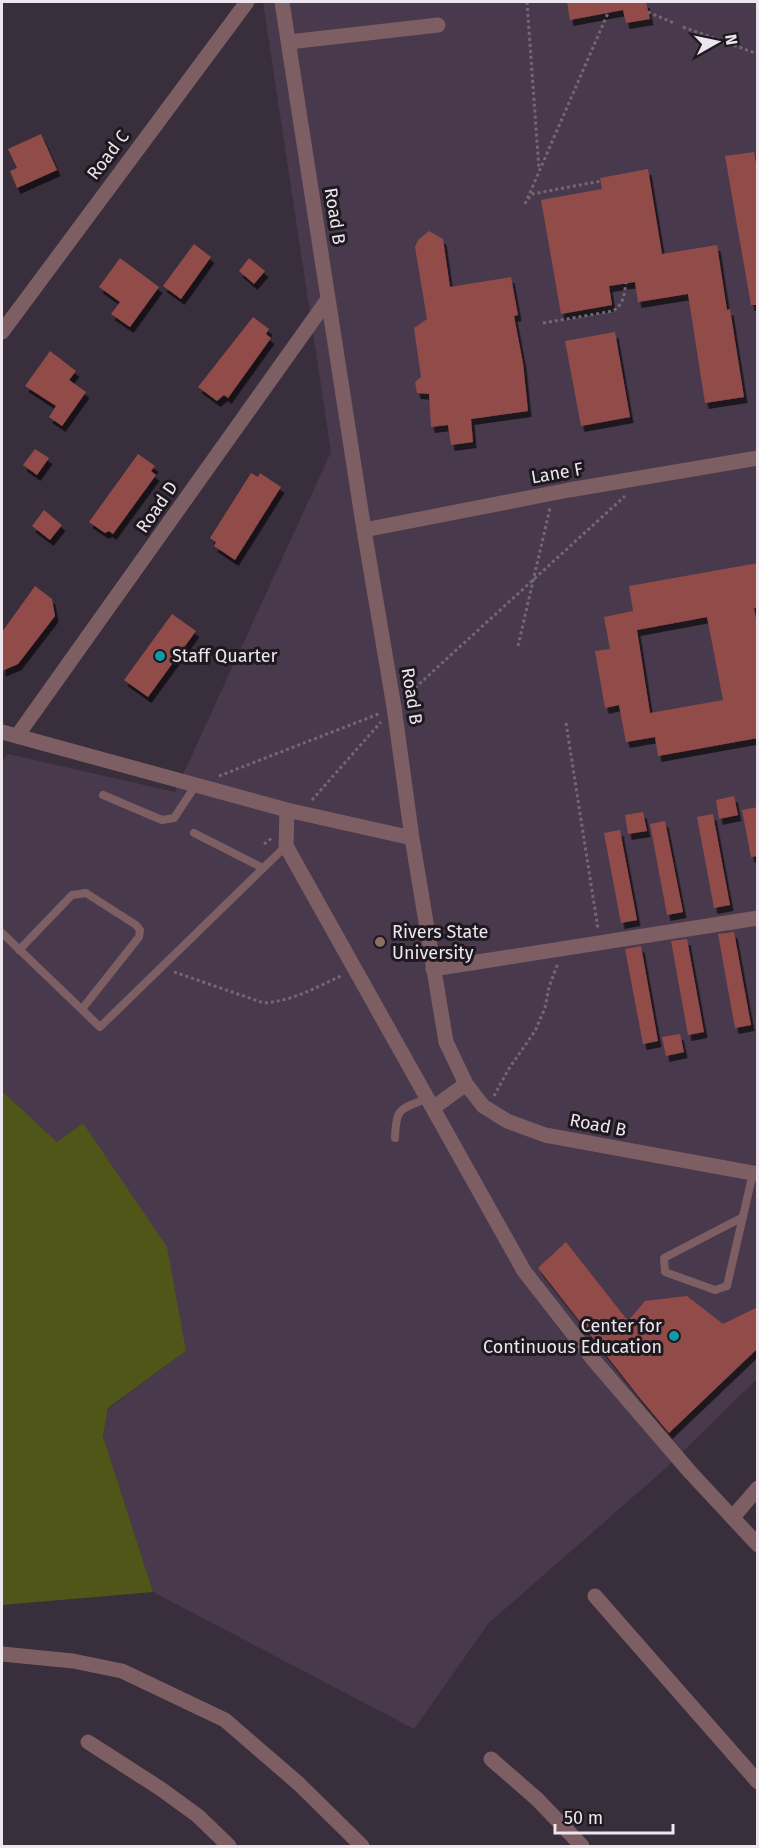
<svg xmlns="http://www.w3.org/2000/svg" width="759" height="1848" viewBox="0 0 759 1848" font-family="'Fira Sans',sans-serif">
<defs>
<filter id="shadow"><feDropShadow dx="3.5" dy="6" stdDeviation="0" flood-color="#0009"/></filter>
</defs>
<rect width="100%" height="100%" fill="#392e3c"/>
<path fill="#48394c" d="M 263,2 L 757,2 L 757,1379 L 666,1468 L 489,1623 L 414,1729 L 153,1592 L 103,1436 L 108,1409 L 186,1351 L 83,1123 L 57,1142 L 2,1091 L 2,761 L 8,754 L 175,792 L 331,452 Z"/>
<path fill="#505618" d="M 2,1091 L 57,1142 L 83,1123 L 167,1247 L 186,1351 L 108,1408 L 103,1436 L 153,1592 L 2,1605 Z"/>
<path fill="#914c4a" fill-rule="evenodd" filter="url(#shadow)" d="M 567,2 L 646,2 L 650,19 L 626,23 L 623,10 L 570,20 Z
M 41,134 L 57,170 L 17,188 L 10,171 L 17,168 L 8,149 Z
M 754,152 L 758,174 L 758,305 L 751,305 L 725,156 Z
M 648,169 L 662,254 L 717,245 L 727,310 L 730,309 L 744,397 L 705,403 L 688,294 L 638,302 L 635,282 L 609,286 L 612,305 L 561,314 L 541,200 L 602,189 L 600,178 Z
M 429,231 L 443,239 L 450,287 L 511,277 L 518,315 L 514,316 L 523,363 L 528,411 L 471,419 L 473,442 L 451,445 L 448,425 L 431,427 L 429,394 L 417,393 L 415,382 L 421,377 L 414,328 L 427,319 L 415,247 L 418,240 Z
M 194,244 L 211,257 L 181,299 L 163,286 Z
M 120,258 L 159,287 L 130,327 L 111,314 L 120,302 L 99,287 Z
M 249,258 L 265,271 L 254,284 L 239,271 Z
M 253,317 L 269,329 L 266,334 L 271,338 L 228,398 L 224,395 L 217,401 L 198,387 Z
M 615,332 L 630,417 L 581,426 L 565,341 Z
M 50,351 L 76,371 L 69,380 L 86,392 L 62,426 L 49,417 L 56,406 L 25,386 Z
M 35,449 L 49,458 L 37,475 L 23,465 Z
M 138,454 L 155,466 L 151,471 L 156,475 L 113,534 L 109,531 L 105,533 L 89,522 Z
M 251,473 L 258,477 L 260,473 L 281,487 L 235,560 L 214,546 L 216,542 L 210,538 Z
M 44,510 L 62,525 L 50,540 L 32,526 Z
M 758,563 L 758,608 L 754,608 L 758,629 L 758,738 L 658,756 L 655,737 L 626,742 L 619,705 L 605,708 L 600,679 L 595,651 L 610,649 L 604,617 L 633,611 L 629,586 ZM 707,617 L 723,700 L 650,713 L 637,630 Z
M 35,586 L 52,599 L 55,616 L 18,664 L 2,671 L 2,632 Z
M 172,614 L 196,631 L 148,697 L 124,680 Z
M 734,796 L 738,815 L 719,819 L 716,800 Z
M 758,807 L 758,856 L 751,857 L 742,810 Z
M 643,812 L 647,831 L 628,834 L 625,815 Z
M 713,814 L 730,905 L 714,908 L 697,817 Z
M 665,821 L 683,912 L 667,915 L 650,824 Z
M 620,830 L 637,920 L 621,923 L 604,833 Z
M 734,932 L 751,1025 L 735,1028 L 718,934 Z
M 687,939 L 704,1032 L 688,1035 L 671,941 Z
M 641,946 L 658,1041 L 643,1044 L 625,949 Z
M 680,1034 L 684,1052 L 666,1056 L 662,1037 Z
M 566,1242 L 628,1321 L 645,1301 L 687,1296 L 723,1324 L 758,1307 L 758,1348 L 669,1433 L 639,1397 L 538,1268 Z"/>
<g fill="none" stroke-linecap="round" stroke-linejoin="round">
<path stroke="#726875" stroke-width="3" stroke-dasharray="3 3" stroke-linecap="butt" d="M 527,2 L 539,169
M 648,12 L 674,23
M 683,27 L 758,54
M 528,199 L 532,194 L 601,181
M 525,204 L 608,13
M 543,323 L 613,311 C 624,304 624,295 626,283
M 518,646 L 550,508
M 406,696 L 625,496
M 566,723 L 598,929
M 219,776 L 381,713
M 312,800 L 381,722
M 264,844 L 272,838
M 174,972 L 264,1003 C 296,1000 314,988 343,975
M 494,1096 L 508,1070 L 535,1031 L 545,1008 L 549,987 L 558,963"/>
<path stroke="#7d5e63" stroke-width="8" d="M 103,795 L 162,820 L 174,818 L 196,785
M 194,833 L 263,868
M 2,933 L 100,1027 L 286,846
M 19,950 L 72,895 L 86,893 L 136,925 L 140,930 L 139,937 L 82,1009
M 395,1138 C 396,1106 400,1110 428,1098
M 743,1217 L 664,1258 L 665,1272 L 715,1290 L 727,1286 L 753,1173"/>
<path stroke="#7d5e63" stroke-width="15" d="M 282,2 L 364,530 L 394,707 L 412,838 L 446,1042 L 466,1084 L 483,1106 L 507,1121 L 545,1135 L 758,1174
M 289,42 L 438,25
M 2,332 L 247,2
M 364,530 L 569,490 L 758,458
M 2,732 L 287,810 L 412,838
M 17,736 L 328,299
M 287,810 L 286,846 L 524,1271 L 592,1358 L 690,1472 L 758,1545
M 433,969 L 758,918
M 433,1108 L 466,1084
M 733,1517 L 758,1488
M 595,1596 L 758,1782
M 2,1654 L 73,1661 L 122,1671 L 225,1720 L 299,1784 L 362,1846
M 88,1742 L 161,1789 L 198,1816 L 229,1846
M 491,1759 L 537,1799 L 582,1846"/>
</g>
<g fill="#0f9aa8" stroke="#1e181f" stroke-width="2">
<circle cx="160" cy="656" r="6"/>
<circle cx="674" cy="1336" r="6"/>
</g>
<circle fill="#8d6e63" stroke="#1e181f" stroke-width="2" cx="380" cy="942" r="6"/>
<g text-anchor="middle" stroke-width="6" stroke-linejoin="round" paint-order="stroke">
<g font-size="18" fill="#ede6ef" stroke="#1e181f">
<text transform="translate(108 155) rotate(-53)" y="6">Road C</text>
<text transform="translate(335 216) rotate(81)" y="6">Road B</text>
<text transform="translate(557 473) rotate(-10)" y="6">Lane F</text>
<text transform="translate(157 507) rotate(-55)" y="6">Road D</text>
<text transform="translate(412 696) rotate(81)" y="6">Road B</text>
<text transform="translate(598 1125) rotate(11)" y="6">Road B</text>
</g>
<g font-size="18" fill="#ede6ef" stroke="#1e181f" text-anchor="start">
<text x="172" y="662">Staff Quarter</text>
<text x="392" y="938">Rivers State<tspan x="392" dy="21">University</tspan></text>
<text x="662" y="1332" text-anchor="end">Center for<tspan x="662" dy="21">Continuous Education</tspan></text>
</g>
</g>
<rect width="759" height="1848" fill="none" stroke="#ede6ef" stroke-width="6"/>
<g transform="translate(717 42) rotate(81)" stroke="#1e181f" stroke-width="4.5" paint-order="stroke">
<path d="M0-4.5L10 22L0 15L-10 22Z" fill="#ede6ef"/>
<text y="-9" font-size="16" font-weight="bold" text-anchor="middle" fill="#ede6ef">N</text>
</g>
<path d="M555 1824v9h118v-9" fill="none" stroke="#ede6ef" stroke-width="3"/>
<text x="564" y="1824" font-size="18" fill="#ede6ef" stroke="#1e181f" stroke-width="4.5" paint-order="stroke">50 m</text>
</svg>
